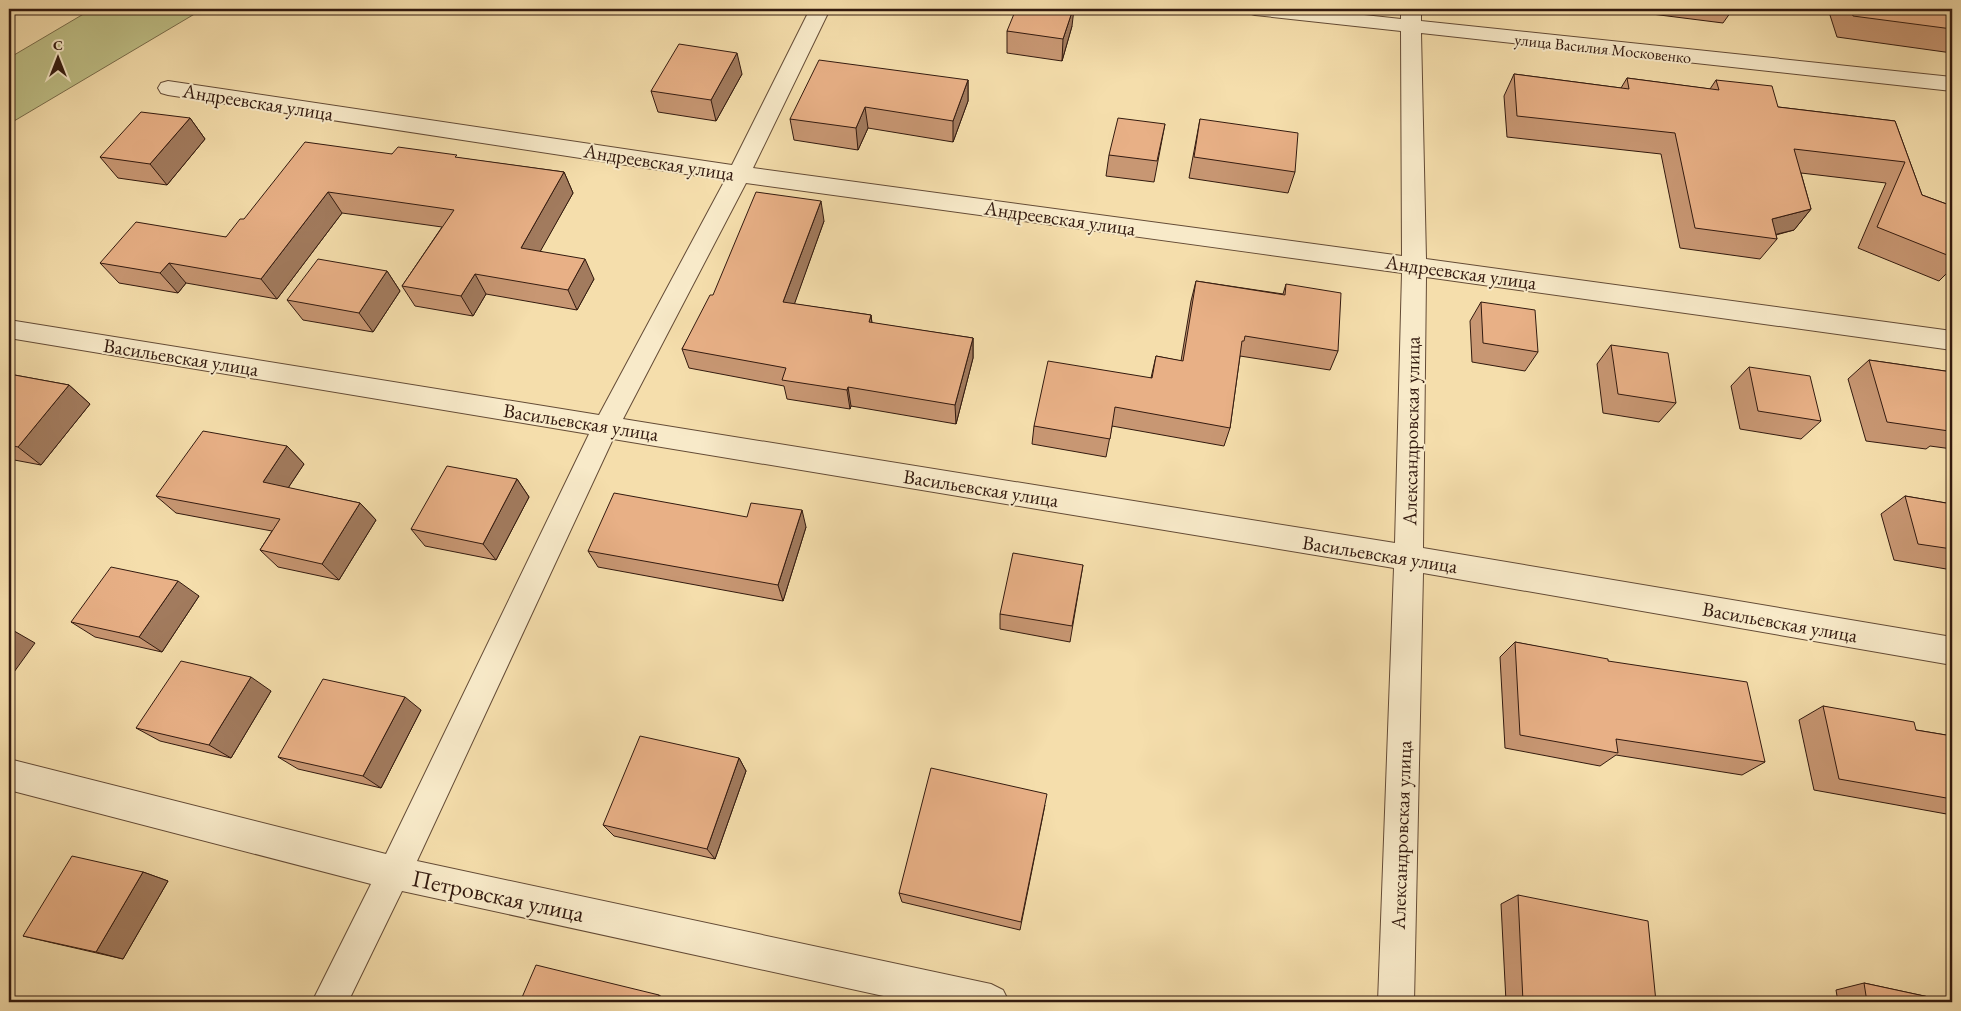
<svg xmlns="http://www.w3.org/2000/svg" width="1961" height="1011" viewBox="0 0 1961 1011" font-family="'EB Garamond',serif">
<rect width="100%" height="100%" fill="#f5deac"/>
<filter id="stains"><feTurbulence type="fractalNoise" baseFrequency=".004" numOctaves="4"/><feColorMatrix values="0 0 0 0 .2 0 0 0 0 .09 0 0 0 0 .02 0 0 0 .5 -.17"/></filter>
<radialGradient id="worn" r=".72"><stop offset=".6" stop-color="#630" stop-opacity="0"/><stop offset="1" stop-color="#630" stop-opacity=".3"/></radialGradient>
<path fill="#bfc087" stroke="#796d4b" d="M 92,9 L 203,9 L 9,124 L 9,58 Z"/>
<g fill="none" stroke-linecap="round" stroke-linejoin="round">
<defs>
<path id="minor" d="M 810,9 L 830,9 L 753,168 L 1402,256 L 1401,31 L 1255,15 L 1248,13 L 1245,9 L 1309,9 L 1401,19 L 1401,9 L 1421,9 L 1421,21 L 1952,77 L 1952,91 L 1421,33 L 1426,259 L 1952,331 L 1952,350 L 1426,277 L 1423,548 L 1952,637 L 1952,665 L 1423,573 L 1414,1002 L 1378,1002 L 1394,568 L 613,439 L 417,861 L 991,984 L 1003,990 L 1009,1002 L 911,1002 L 402,891 L 348,1002 L 312,1002 L 371,884 L 9,790 L 9,759 L 386,854 L 589,434 L 9,338 L 9,320 L 599,415 L 725,180 L 168,95 L 161,93 L 158,88 L 161,83 L 168,81 L 732,165 ZM 746,183 L 1402,273 L 1395,543 L 623,419 Z"/>
</defs>
<use href="#minor" stroke="#644b36" stroke-width="2"/>
<use href="#minor" fill="#f8eac9" fill-rule="evenodd"/>
</g>
<path fill="#c89773" stroke="#331a0f" d="M 472,9 L 516,9 L 512,14 Z
M 1620,9 L 1733,9 L 1723,23 L 1620,10 Z
M 1828,9 L 1952,9 L 1952,53 L 1837,37 Z
M 1072,26 L 1062,61 L 1007,53 L 1007,31 Z
M 742,74 L 716,121 L 658,112 L 651,91 Z
M 1514,74 L 1621,88 L 1627,78 L 1710,89 L 1716,80 L 1778,107 L 1895,121 L 1922,195 L 1952,206 L 1952,268 L 1939,281 L 1858,248 L 1886,183 L 1801,173 L 1811,209 L 1794,230 L 1776,235 L 1777,239 L 1760,259 L 1680,248 L 1661,154 L 1507,137 L 1504,96 Z
M 968,80 L 968,101 L 953,142 L 868,128 L 858,150 L 794,140 L 790,119 Z
M 190,118 L 205,139 L 167,185 L 118,178 L 100,157 Z
M 1200,119 L 1295,172 L 1288,193 L 1189,178 Z
M 1165,124 L 1154,182 L 1106,176 L 1109,155 Z
M 392,154 L 459,158 L 564,172 L 573,193 L 540,251 L 594,279 L 577,310 L 486,294 L 473,316 L 415,306 L 402,286 L 442,227 L 342,213 L 277,299 L 186,283 L 178,293 L 119,283 L 100,263 L 226,237 L 244,219 Z
M 824,221 L 794,304 L 871,315 L 872,323 L 973,338 L 973,358 L 956,424 L 851,406 L 850,409 L 787,399 L 784,386 L 689,368 L 682,349 L 713,295 Z
M 387,271 L 400,291 L 373,332 L 303,320 L 287,300 Z
M 1196,281 L 1283,294 L 1286,284 L 1338,351 L 1330,370 L 1240,356 L 1230,428 L 1224,446 L 1112,426 L 1106,457 L 1032,444 L 1034,426 L 1151,378 L 1156,356 L 1181,361 L 1191,301 Z
M 1481,302 L 1538,352 L 1525,371 L 1472,362 L 1470,321 Z
M 1611,345 L 1676,403 L 1659,422 L 1603,413 L 1597,364 Z
M 1869,360 L 1952,372 L 1952,449 L 1930,446 L 1926,449 L 1866,441 L 1848,379 Z
M 1749,367 L 1821,421 L 1801,439 L 1740,429 L 1731,386 Z
M 9,374 L 69,385 L 90,404 L 41,465 L 9,459 Z
M 287,446 L 304,464 L 288,488 L 360,503 L 376,520 L 339,580 L 278,567 L 260,550 L 272,531 L 176,513 L 156,496 Z
M 517,479 L 529,497 L 496,560 L 425,546 L 411,529 Z
M 1905,496 L 1952,504 L 1952,570 L 1894,560 L 1881,514 Z
M 806,527 L 783,601 L 598,567 L 588,551 Z
M 1083,565 L 1070,642 L 1000,629 L 1000,614 Z
M 199,596 L 162,652 L 95,637 L 71,622 Z
M 1515,642 L 1608,661 L 1765,762 L 1742,775 L 1616,755 L 1600,766 L 1505,748 L 1500,657 Z
M 271,691 L 231,758 L 160,741 L 136,728 Z
M 1823,706 L 1916,730 L 1952,736 L 1952,815 L 1814,790 L 1799,720 Z
M 421,710 L 381,788 L 298,769 L 278,757 Z
M 739,758 L 746,771 L 715,859 L 614,836 L 603,825 Z
M 1045,805 L 1020,930 L 902,902 L 899,893 Z
M 143,872 L 168,881 L 123,959 L 53,943 L 23,936 Z
M 1518,895 L 1656,1002 L 1506,1002 L 1501,904 Z
M 1864,983 L 1952,1002 L 1838,1002 L 1836,990 Z"/>
<path fill="#a27b5e" stroke="#331a0f" d="M 510,9 L 516,9 L 512,14 Z
M 1073,9 L 1074,9 L 1072,26 L 1062,61 L 1063,39 Z
M 737,53 L 742,74 L 716,121 L 711,100 Z
M 968,80 L 968,101 L 953,142 L 953,121 Z
M 865,107 L 868,128 L 858,150 L 856,128 Z
M 190,118 L 205,139 L 167,185 L 150,164 Z
M 564,172 L 573,193 L 531,268 L 521,248 Z
M 328,192 L 342,213 L 277,299 L 261,279 Z
M 821,201 L 824,221 L 788,322 L 783,302 Z
M 1811,209 L 1794,230 L 1765,237 L 1772,219 Z
M 585,259 L 594,279 L 577,310 L 568,290 Z
M 169,263 L 186,283 L 178,293 L 160,273 Z
M 387,271 L 400,291 L 373,332 L 359,313 Z
M 475,274 L 486,294 L 473,316 L 461,296 Z
M 871,315 L 873,334 L 869,322 Z
M 973,338 L 973,358 L 956,424 L 955,405 Z
M 69,385 L 90,404 L 41,465 L 18,447 Z
M 848,387 L 851,406 L 850,409 L 847,390 Z
M 287,446 L 304,464 L 280,500 L 263,482 Z
M 517,479 L 529,497 L 496,560 L 483,544 Z
M 360,503 L 376,520 L 339,580 L 322,564 Z
M 802,510 L 806,527 L 783,601 L 778,585 Z
M 178,581 L 199,596 L 162,652 L 139,637 Z
M 9,628 L 35,643 L 9,679 Z
M 251,677 L 271,691 L 231,758 L 209,745 Z
M 405,697 L 421,710 L 381,788 L 363,776 Z
M 739,758 L 746,771 L 715,859 L 707,849 Z
M 143,872 L 168,881 L 123,959 L 96,952 Z
M 659,995 L 669,1002 L 656,1002 Z"/>
<path fill="#e8b086" stroke="#331a0f" d="M 1016,9 L 1073,9 L 1063,39 L 1007,31 Z
M 1851,9 L 1952,9 L 1952,29 L 1853,16 Z
M 679,44 L 737,53 L 711,100 L 651,91 Z
M 819,60 L 968,80 L 953,121 L 865,107 L 856,128 L 790,119 Z
M 1514,74 L 1629,89 L 1627,78 L 1719,90 L 1716,80 L 1772,86 L 1778,107 L 1895,121 L 1922,195 L 1952,206 L 1952,257 L 1877,227 L 1905,162 L 1794,149 L 1811,209 L 1772,219 L 1777,239 L 1695,228 L 1675,133 L 1517,116 Z
M 141,112 L 190,118 L 150,164 L 100,157 Z
M 1118,118 L 1165,124 L 1157,161 L 1109,155 Z
M 1200,119 L 1298,133 L 1295,172 L 1194,157 Z
M 305,142 L 392,154 L 398,147 L 457,155 L 455,157 L 564,172 L 521,248 L 585,259 L 568,290 L 475,274 L 461,296 L 402,286 L 454,210 L 328,192 L 261,279 L 169,263 L 160,273 L 100,263 L 136,222 L 226,237 L 240,219 L 244,219 Z
M 756,192 L 821,201 L 783,302 L 871,315 L 869,322 L 973,338 L 955,405 L 848,387 L 847,390 L 782,380 L 786,368 L 682,349 L 710,295 L 713,295 Z
M 318,259 L 387,271 L 359,313 L 287,300 Z
M 1196,281 L 1285,295 L 1286,284 L 1341,293 L 1338,351 L 1245,336 L 1244,341 L 1242,341 L 1230,428 L 1115,407 L 1110,439 L 1034,426 L 1048,361 L 1152,378 L 1156,356 L 1183,361 Z
M 1481,302 L 1535,310 L 1538,352 L 1483,343 Z
M 1611,345 L 1668,353 L 1676,403 L 1618,394 Z
M 1869,360 L 1952,372 L 1952,428 L 1948,427 L 1949,431 L 1887,422 Z
M 1749,367 L 1810,376 L 1821,421 L 1758,411 Z
M 9,374 L 69,385 L 18,447 L 9,445 Z
M 203,431 L 287,446 L 263,482 L 360,503 L 322,564 L 260,550 L 280,519 L 156,496 Z
M 447,466 L 517,479 L 483,544 L 411,529 Z
M 614,493 L 747,517 L 751,503 L 802,510 L 778,585 L 588,551 Z
M 1905,496 L 1952,504 L 1952,549 L 1918,544 Z
M 1013,553 L 1083,565 L 1072,626 L 1000,614 Z
M 111,567 L 178,581 L 139,637 L 71,622 Z
M 1515,642 L 1608,659 L 1608,661 L 1747,682 L 1765,762 L 1616,739 L 1618,753 L 1520,735 Z
M 181,661 L 251,677 L 209,745 L 136,728 Z
M 323,679 L 405,697 L 363,776 L 278,757 Z
M 1823,706 L 1914,722 L 1916,730 L 1952,736 L 1952,799 L 1839,779 Z
M 640,736 L 739,758 L 707,849 L 603,825 Z
M 931,768 L 1047,794 L 1021,922 L 899,893 Z
M 72,856 L 143,872 L 96,952 L 23,936 Z
M 1518,895 L 1648,921 L 1656,1002 L 1523,1002 Z
M 536,965 L 659,995 L 656,1002 L 520,1002 Z
M 1864,983 L 1952,1002 L 1867,1002 Z"/>
<g text-anchor="middle" stroke-width="4" stroke-linejoin="round" paint-order="stroke">
<g font-size="16" fill="#331a0f" stroke="#f8eac9">
<text transform="translate(1603 48) rotate(6)" y="6">улица Василия Московенко</text>
</g>
<g font-size="20" fill="#331a0f" stroke="#f8eac9">
<text transform="translate(258 102) rotate(9)" y="7">Андреевская улица</text>
<text transform="translate(659 162) rotate(9)" y="7">Андреевская улица</text>
<text transform="translate(1060 218) rotate(8)" y="7">Андреевская улица</text>
<text transform="translate(1461 272) rotate(8)" y="7">Андреевская улица</text>
<text transform="translate(181 357) rotate(9)" y="7">Васильевская улица</text>
<text transform="translate(581 422) rotate(9)" y="7">Васильевская улица</text>
<text transform="translate(1411 431) rotate(-89)" y="7">Александровская улица</text>
<text transform="translate(981 488) rotate(9)" y="7">Васильевская улица</text>
<text transform="translate(1380 554) rotate(9)" y="7">Васильевская улица</text>
<text transform="translate(1780 622) rotate(10)" y="7">Васильевская улица</text>
<text transform="translate(1401 835) rotate(-88)" y="7">Александровская улица</text>
</g>
<g font-size="24" fill="#331a0f" stroke="#f8eac9">
<text transform="translate(498 896) rotate(12)" y="8">Петровская улица</text>
</g>
</g>
<rect width="1961" height="1011" fill="none" stroke="#f5deac" stroke-width="30"/>
<rect x="10" y="10" width="1941" height="991" fill="none" stroke="#331a0f" stroke-width="2.5"/>
<rect x="15" y="15" width="1931" height="981" fill="none" stroke="#331a0f"/>
<g transform="translate(58 58)" stroke="#f8eac9" stroke-width="4" paint-order="stroke">
<path d="M0-4L9 19L0 12L-9 19Z" fill="#331a0f"/>
<text y="-8" font-size="14" font-weight="bold" text-anchor="middle" fill="#331a0f">С</text>
</g>
<rect width="100%" height="100%" filter="url(#stains)"/>
<rect width="100%" height="100%" fill="url(#worn)"/>
</svg>
